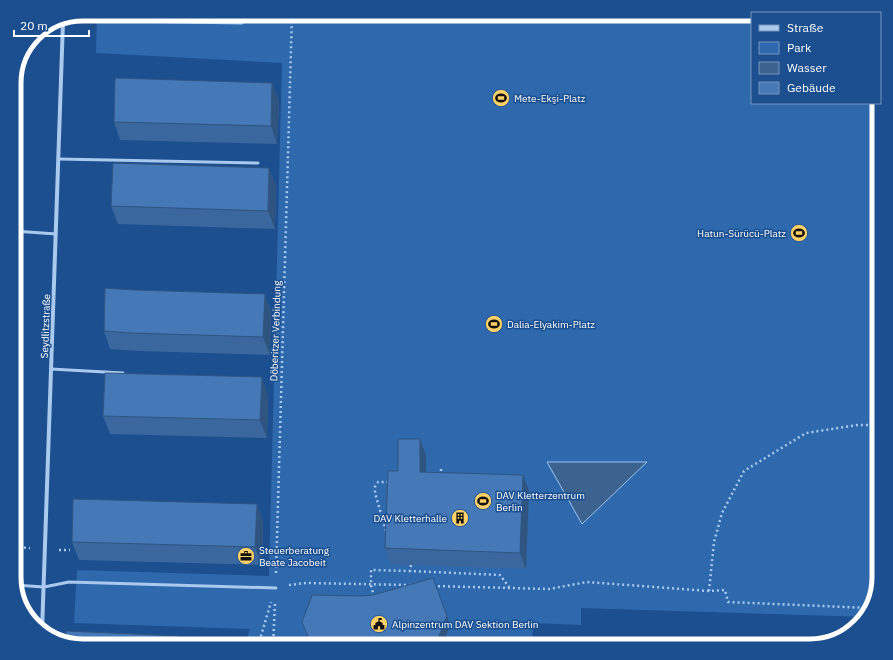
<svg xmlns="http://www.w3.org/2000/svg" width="893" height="660" viewBox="0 0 893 660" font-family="'IBM Plex Sans',sans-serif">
<rect width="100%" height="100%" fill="#1b4f8f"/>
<path fill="#2e69ad" d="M 97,14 L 752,14 L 752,103 L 879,103 L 879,577 L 866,617 L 581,608 L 581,625 L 533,623 L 532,646 L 245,646 L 250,629 L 74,623 L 77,570 L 269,576 L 282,63 L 96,53 Z"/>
<path fill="#3c6290" stroke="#9cc4f0" d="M 547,462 L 647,462 L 582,524 Z"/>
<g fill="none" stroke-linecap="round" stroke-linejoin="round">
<path stroke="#a9c9ee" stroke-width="2.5" stroke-dasharray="2 3" stroke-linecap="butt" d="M 26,46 L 31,47
M 441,476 L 441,469
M 386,531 L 375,493 L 375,487 L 378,482 L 390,482
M 14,547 L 30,548
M 59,550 L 70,550
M 411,565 L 410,571 L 500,575 L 509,587
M 276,573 L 292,14
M 289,585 L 306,583 L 410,585
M 433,586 L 549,589 L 587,582 L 709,591 L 725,590 L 728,602 L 869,608
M 876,586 L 878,545 L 879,541
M 709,591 L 714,542 L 722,513 L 744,471 L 806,433 L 858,425 L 879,425
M 374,597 L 371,585 L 371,570 L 410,571
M 258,646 L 271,602
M 273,646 L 275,603"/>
<path stroke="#a9c9ee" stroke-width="3" d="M 124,14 L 124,21 L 242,23 L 242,14
M 59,159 L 258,163
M 14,231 L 56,234
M 51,369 L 123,373
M 15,585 L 44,587 L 69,582 L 276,588"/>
<path stroke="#a9c9ee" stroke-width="4" d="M 42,632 L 63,21"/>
</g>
<path fill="#3a679d" d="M 18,63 L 23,77 L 22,128 L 19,128 L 17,187 L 14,187 L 14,78 Z
M 272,83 L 279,101 L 277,144 L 120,140 L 114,122 Z
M 269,168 L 276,186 L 275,229 L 118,224 L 111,206 Z
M 134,290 L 265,294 L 271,312 L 270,355 L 139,351 L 110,349 L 104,331 Z
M 268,395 L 267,438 L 110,434 L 103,416 Z
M 426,455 L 426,472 L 523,475 L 529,491 L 526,569 L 391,564 L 385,548 L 398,471 Z
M 257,504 L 263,522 L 262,565 L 79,560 L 72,542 Z
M 302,622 L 450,626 L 442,646 L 311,646 Z"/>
<path fill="#305480" d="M 18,63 L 23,77 L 22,128 L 14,107 L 14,78 Z
M 272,83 L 279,101 L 277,144 L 271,126 Z
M 14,114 L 19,128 L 17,187 L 14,178 Z
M 269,168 L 276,186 L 275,229 L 268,211 Z
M 265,294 L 271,312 L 270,355 L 263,337 Z
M 262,377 L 268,395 L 267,438 L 260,420 Z
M 420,439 L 426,455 L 426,488 L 420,472 Z
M 523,475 L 529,491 L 526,569 L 520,553 Z
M 257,504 L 263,522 L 262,565 L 255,547 Z
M 447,616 L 450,626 L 442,646 L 437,646 L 436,643 Z
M 178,636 L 182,646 L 177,646 Z"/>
<path fill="#4478b7" stroke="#305480" d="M 115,78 L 272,83 L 271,126 L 114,122 Z
M 113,163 L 269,168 L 268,211 L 111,206 Z
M 105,288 L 134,290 L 265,294 L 263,337 L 132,333 L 104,331 Z
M 105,373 L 262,377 L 260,420 L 103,416 Z
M 398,439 L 420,439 L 420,472 L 523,475 L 520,553 L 385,548 L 388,471 L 398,471 Z
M 73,499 L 257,504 L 255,547 L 72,542 Z
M 433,578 L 447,616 L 436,643 L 309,639 L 302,622 L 312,595 L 362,596 L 373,595 Z
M 66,631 L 178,636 L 177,646 L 83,646 L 66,640 Z"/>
<defs>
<symbol id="stadium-disc" viewBox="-11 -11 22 22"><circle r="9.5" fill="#ffd166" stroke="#1b4f8f"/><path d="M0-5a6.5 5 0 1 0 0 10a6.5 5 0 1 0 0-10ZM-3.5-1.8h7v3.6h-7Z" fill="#111"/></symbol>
<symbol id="building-disc" viewBox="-11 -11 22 22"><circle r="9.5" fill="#ffd166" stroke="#1b4f8f"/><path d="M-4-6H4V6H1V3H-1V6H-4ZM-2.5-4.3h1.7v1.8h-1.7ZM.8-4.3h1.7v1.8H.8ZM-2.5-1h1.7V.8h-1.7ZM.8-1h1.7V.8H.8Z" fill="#111"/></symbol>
<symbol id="office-disc" viewBox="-11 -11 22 22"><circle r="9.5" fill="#ffd166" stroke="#1b4f8f"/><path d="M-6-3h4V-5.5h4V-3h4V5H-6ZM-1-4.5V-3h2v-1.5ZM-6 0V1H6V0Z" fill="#111"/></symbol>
<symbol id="civic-disc" viewBox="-11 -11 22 22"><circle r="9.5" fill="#ffd166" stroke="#1b4f8f"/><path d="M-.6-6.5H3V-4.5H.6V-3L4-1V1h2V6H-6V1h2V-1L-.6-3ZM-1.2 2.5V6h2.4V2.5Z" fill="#111"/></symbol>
</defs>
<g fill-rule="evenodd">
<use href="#stadium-disc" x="491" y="88" width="20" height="20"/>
<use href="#stadium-disc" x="789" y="223" width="20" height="20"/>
<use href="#stadium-disc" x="484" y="314" width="20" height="20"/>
<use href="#stadium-disc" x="473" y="491" width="20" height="20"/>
<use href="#building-disc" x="450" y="508" width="20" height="20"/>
<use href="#office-disc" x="236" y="546" width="20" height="20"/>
<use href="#civic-disc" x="369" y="614" width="20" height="20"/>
</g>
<g text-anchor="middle" stroke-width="3" stroke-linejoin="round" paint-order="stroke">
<g font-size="10" fill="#fff" stroke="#1b4f8f" text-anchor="start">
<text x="514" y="102">Mete-Ekşi-Platz</text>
<text x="786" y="237" text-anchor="end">Hatun-Sürücü-Platz</text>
<text x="507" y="328">Dalia-Elyakim-Platz</text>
<text x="496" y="499">DAV Kletterzentrum<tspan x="496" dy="12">Berlin</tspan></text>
<text x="447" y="522" text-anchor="end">DAV Kletterhalle</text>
<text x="259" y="554">Steuerberatung<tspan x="259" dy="12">Beate Jacobeit</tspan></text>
<text x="392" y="628">Alpinzentrum DAV Sektion Berlin</text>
</g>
<g font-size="10" fill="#fff" stroke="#1b4f8f">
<text transform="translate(45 326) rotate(-88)" y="4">Seydlitzstraße</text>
<text transform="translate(275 331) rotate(-88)" y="4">Döberitzer Verbindung</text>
</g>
</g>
<path d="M0 0H893V660H0ZM83 21H810A62 62 0 0 1 872 83V577A62 62 0 0 1 810 639H83A62 62 0 0 1 21 577V83A62 62 0 0 1 83 21Z" fill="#1b4f8f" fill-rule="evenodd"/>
<path fill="none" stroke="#fff" stroke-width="5" d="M83 21H810A62 62 0 0 1 872 83V577A62 62 0 0 1 810 639H83A62 62 0 0 1 21 577V83A62 62 0 0 1 83 21Z"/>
<rect x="751" y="12" width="130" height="92" fill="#1b4f8f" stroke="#7695bc"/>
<rect x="759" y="25" width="20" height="6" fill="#a9c9ee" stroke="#7695bc"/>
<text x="787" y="32" font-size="12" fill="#ffffff">Straße</text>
<rect x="759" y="42" width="20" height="12" fill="#2e69ad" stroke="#7695bc"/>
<text x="787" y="52" font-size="12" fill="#ffffff">Park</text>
<rect x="759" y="62" width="20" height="12" fill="#3c6290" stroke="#7695bc"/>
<text x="787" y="72" font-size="12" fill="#ffffff">Wasser</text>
<rect x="759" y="82" width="20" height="12" fill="#4478b7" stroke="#7695bc"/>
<text x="787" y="92" font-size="12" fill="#ffffff">Gebäude</text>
<path d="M14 30v6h75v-6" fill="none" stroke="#ffffff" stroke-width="2"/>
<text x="20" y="30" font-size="12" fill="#ffffff" stroke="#1b4f8f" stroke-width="3" paint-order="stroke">20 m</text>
</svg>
